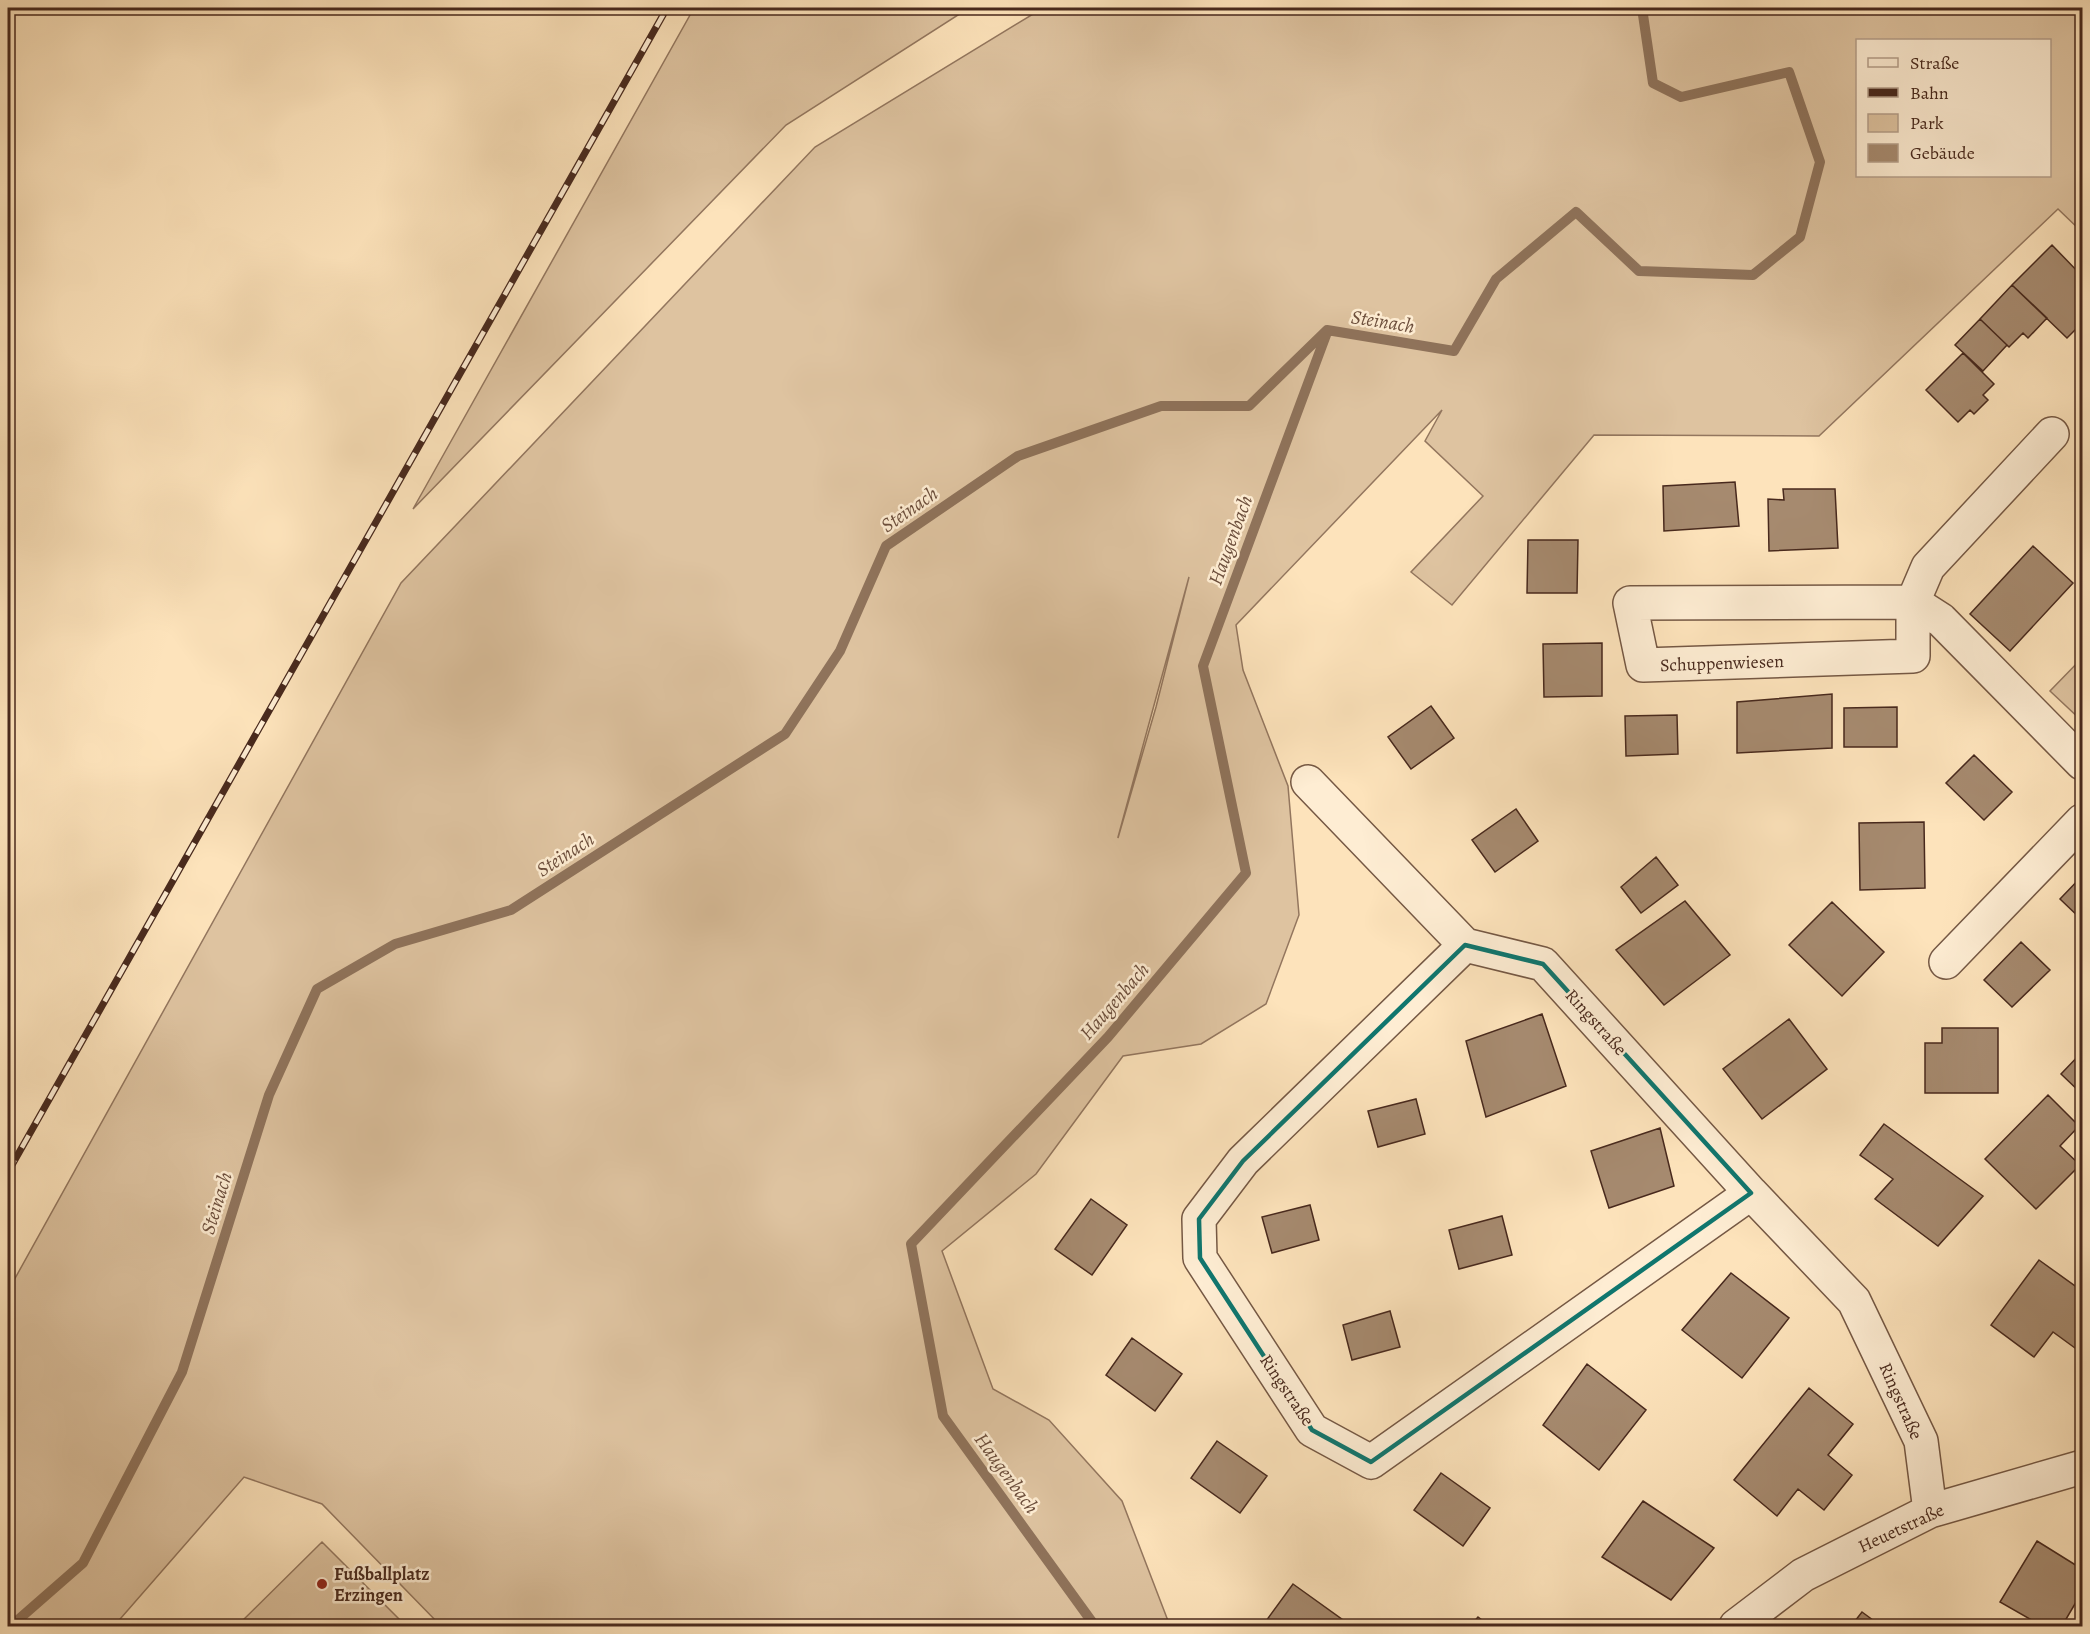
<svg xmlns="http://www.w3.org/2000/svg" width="2090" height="1634" viewBox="0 0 2090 1634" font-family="Alegreya,serif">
<rect width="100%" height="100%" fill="#fde3bb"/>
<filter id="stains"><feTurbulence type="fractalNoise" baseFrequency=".00333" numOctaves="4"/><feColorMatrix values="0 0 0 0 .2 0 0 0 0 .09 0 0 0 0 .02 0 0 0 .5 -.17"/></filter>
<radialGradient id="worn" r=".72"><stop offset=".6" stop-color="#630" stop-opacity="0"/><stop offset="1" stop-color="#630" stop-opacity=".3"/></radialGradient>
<path fill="#dec3a0" stroke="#93765e" stroke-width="1.5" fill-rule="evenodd" d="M 694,8 L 969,8 L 786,125 L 413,509 Z
M 1043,8 L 2082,8 L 2082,232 L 2058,209 L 1819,436 L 1594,435 L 1452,605 L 1411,572 L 1483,496 L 1425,441 L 1442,410 L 1236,625 L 1243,670 L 1288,786 L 1299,915 L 1266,1004 L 1201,1044 L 1123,1056 L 1036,1174 L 942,1251 L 993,1389 L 1049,1420 L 1122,1501 L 1170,1626 L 441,1626 L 322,1504 L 244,1477 L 114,1626 L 8,1626 L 8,1291 L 401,583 L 815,147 ZM 1858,40 L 2050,40 L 2050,176 L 1858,176 ZM 1189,577 L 1156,707 L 1118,838 L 1118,837 Z
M 2082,658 L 2082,721 L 2050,691 Z
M 322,1542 L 406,1626 L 237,1626 Z"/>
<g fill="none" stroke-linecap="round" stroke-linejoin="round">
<path stroke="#8f735b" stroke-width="10" d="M 11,1626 L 83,1563 L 182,1372 L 269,1095 L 317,989 L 395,944 L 511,910 L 785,734 L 840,651 L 886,546 L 1018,456 L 1161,406 L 1249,406 L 1327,330 L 1454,351 L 1496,279 L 1576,212 L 1639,271 L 1753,275 L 1800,237 L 1820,162 L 1789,72 L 1681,97 L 1653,83 L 1642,8
M 1095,1626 L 943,1416 L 911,1244 L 1108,1037 L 1246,873 L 1203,666 L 1326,335"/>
</g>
<path fill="#a68a6f" stroke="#48291d" stroke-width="1.5" d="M 2052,245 L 2082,276 L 2082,286 L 2079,289 L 2082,292 L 2082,323 L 2067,338 L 2012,285 Z
M 2012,285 L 2047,318 L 2028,338 L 2023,333 L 2009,347 L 1980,319 Z
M 1980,319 L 2007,345 L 1983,371 L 1955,345 Z
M 1963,353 L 1994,384 L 1983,395 L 1988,400 L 1974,414 L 1970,410 L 1958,422 L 1926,390 Z
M 1735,482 L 1739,526 L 1664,531 L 1663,486 Z
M 1783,489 L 1835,489 L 1838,548 L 1769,551 L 1768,499 L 1784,500 Z
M 1528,540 L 1578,540 L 1577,593 L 1527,593 Z
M 2033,546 L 2073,583 L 2010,651 L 1970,614 Z
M 1602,643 L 1602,696 L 1544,697 L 1543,644 Z
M 1832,694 L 1832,748 L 1737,753 L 1737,702 Z
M 1431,706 L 1454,738 L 1411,769 L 1388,737 Z
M 1897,707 L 1897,747 L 1844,747 L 1844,708 Z
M 1677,715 L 1678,754 L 1626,756 L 1625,716 Z
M 1974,755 L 2012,792 L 1984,820 L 1946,783 Z
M 1516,809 L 1538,841 L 1495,872 L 1472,840 Z
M 1924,822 L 1925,888 L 1860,890 L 1859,823 Z
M 1656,857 L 1678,885 L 1641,913 L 1621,887 Z
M 2082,876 L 2082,920 L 2060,899 Z
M 1685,901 L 1730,955 L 1664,1005 L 1616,950 Z
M 1832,902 L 1884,952 L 1842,996 L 1789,945 Z
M 2021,942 L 2050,970 L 2012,1007 L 1984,980 Z
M 1542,1014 L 1566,1086 L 1486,1117 L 1466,1041 Z
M 1789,1019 L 1827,1069 L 1762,1119 L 1723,1069 Z
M 1942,1028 L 1998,1028 L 1998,1093 L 1925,1093 L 1925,1043 L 1942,1043 Z
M 2082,1052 L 2082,1094 L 2061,1074 Z
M 2048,1095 L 2079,1126 L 2060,1146 L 2080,1165 L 2036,1209 L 1985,1159 Z
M 1416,1099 L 1425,1134 L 1378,1147 L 1368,1111 Z
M 1884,1124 L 1983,1196 L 1938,1246 L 1875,1199 L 1893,1179 L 1860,1155 Z
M 1660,1128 L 1674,1186 L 1609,1208 L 1591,1151 Z
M 1091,1199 L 1127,1225 L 1092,1275 L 1055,1249 Z
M 1310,1205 L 1319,1240 L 1272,1253 L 1262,1217 Z
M 1502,1216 L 1512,1255 L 1459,1269 L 1449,1230 Z
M 2039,1260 L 2082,1291 L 2082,1337 L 2075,1348 L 2053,1332 L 2034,1357 L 1991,1325 Z
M 1731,1273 L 1789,1318 L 1742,1378 L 1682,1330 Z
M 1390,1311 L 1400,1347 L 1352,1360 L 1343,1325 Z
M 1132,1338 L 1182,1374 L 1155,1411 L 1106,1375 Z
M 1587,1364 L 1646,1410 L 1599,1470 L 1543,1425 Z
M 1809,1388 L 1853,1424 L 1828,1455 L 1852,1475 L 1824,1510 L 1798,1489 L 1777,1516 L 1734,1480 Z
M 1217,1441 L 1267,1476 L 1240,1513 L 1191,1478 Z
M 1441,1473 L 1490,1508 L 1463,1546 L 1414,1510 Z
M 1643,1501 L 1714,1548 L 1671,1600 L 1602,1557 Z
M 2037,1541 L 2082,1569 L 2082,1592 L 2062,1626 L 2042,1626 L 2000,1602 Z
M 1293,1584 L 1343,1620 L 1338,1626 L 1274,1626 L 1266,1621 Z
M 1862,1612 L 1881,1626 L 1851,1626 Z
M 1478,1617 L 1490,1626 L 1470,1626 Z"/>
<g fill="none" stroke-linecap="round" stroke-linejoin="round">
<defs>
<path id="minor" d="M 2052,434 L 1928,567 L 1913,602 L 1913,656 L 1643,665 L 1630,603 L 1913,602 L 1941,620 L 2082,763
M 1308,782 L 1465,945 L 1543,964 L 1751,1193 L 1854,1301 L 1921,1441 L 1930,1511
M 1465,945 L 1243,1161 L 1199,1219 L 1200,1258 L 1312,1430 L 1371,1462 L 1751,1193
M 1946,962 L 2082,821
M 1736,1626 L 1803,1575 L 1930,1511 L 2082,1467"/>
</defs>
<use href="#minor" stroke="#755844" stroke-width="36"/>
<use href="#minor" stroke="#feedd3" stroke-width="33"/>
<defs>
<path id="rail" d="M 8,1172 L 667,8"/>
</defs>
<use href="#rail" stroke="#48291d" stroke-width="7"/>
<use href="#rail" stroke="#feedd3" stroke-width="4.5" stroke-dasharray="14" stroke-linecap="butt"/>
</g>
<path fill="none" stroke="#0f766e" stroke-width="4.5" stroke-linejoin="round" d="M 1465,945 L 1543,964 L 1751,1193 L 1371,1462 L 1312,1430 L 1200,1258 L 1199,1219 L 1243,1161 Z"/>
<circle fill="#8f2418" stroke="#feedd3" stroke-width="2" cx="322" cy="1584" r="6"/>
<g text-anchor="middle" stroke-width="5" stroke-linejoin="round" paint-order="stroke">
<g font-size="18" fill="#48291d" stroke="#feedd3">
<text transform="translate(1722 663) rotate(-2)" y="6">Schuppenwiesen</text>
<text transform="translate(1596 1022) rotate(48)" y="6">Ringstraße</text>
<text transform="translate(1287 1390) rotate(56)" y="6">Ringstraße</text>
<text transform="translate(1901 1401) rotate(66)" y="6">Ringstraße</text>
<text transform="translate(1901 1528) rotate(-25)" y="6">Heuetstraße</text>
</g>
<g font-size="18" font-weight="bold" fill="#48291d" stroke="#feedd3" text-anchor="start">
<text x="334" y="1580">Fußballplatz<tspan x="334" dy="21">Erzingen</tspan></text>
</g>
<g font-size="20" font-style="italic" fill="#6c4e3c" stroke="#feedd3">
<text transform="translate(1383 321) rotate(9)" y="7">Steinach</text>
<text transform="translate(909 509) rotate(-35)" y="7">Steinach</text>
<text transform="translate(1230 540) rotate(-70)" y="7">Haugenbach</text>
<text transform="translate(565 854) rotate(-33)" y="7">Steinach</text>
<text transform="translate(1114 1001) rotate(-49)" y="7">Haugenbach</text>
<text transform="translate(216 1203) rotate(-73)" y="7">Steinach</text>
<text transform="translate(1007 1473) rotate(54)" y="7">Haugenbach</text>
</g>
</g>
<rect width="2090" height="1634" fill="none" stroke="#fde3bb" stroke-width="30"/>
<rect x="9" y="9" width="2072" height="1616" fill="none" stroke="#48291d" stroke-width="3"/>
<rect x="15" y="15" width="2060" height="1604" fill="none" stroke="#48291d" stroke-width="1.5"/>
<rect x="1856" y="39" width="195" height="138" fill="#feedd3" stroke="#b59f8a" stroke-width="1.5"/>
<rect x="1868" y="58" width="30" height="9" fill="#feedd3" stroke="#b59f8a" stroke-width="1.5"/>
<text x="1910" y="69" font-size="18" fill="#48291d">Straße</text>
<rect x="1868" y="88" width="30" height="9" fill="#48291d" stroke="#b59f8a" stroke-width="1.5"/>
<text x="1910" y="99" font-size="18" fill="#48291d">Bahn</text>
<rect x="1868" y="114" width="30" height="18" fill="#dec3a0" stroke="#b59f8a" stroke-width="1.5"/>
<text x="1910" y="129" font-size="18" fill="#48291d">Park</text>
<rect x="1868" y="144" width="30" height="18" fill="#a68a6f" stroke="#b59f8a" stroke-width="1.5"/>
<text x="1910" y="159" font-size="18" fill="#48291d">Gebäude</text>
<rect width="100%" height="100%" filter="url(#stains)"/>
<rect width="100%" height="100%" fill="url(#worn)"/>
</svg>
